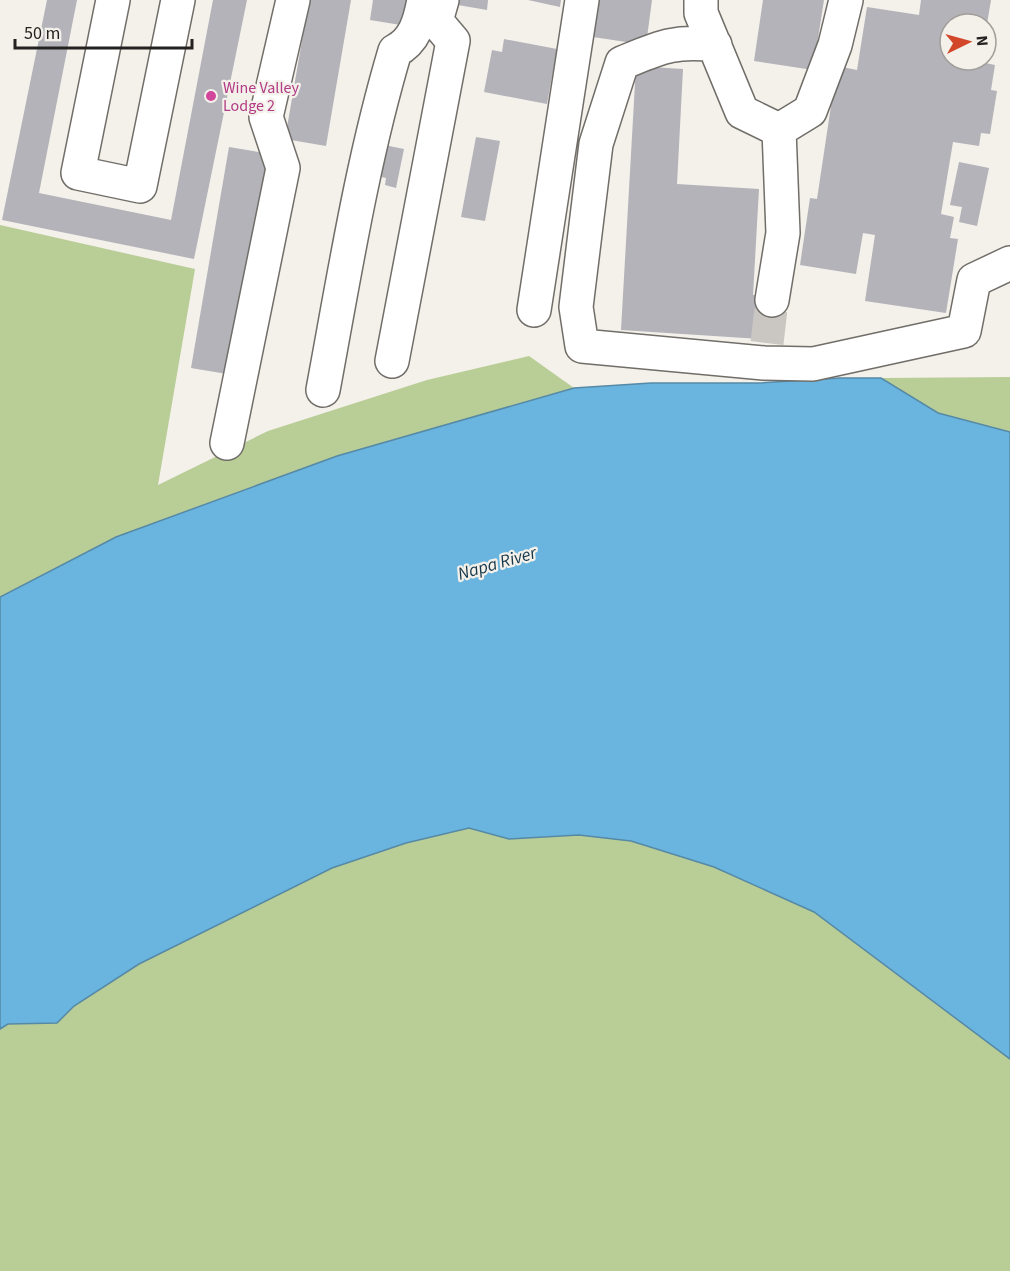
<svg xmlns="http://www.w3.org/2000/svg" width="1010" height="1271" viewBox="0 0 1010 1271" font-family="'Source Sans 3',sans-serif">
<rect width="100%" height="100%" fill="#f4f0ea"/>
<path fill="#b9cd96" d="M 0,225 L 195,269 L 158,485 L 268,431 L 427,380 L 529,356 L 574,388 L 337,456 L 116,537 L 0,597 Z
M 1010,377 L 1010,432 L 938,413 L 881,378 Z
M 469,828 L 509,839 L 579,835 L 631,841 L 714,867 L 814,912 L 1010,1059 L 1010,1271 L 0,1271 L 0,1029 L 8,1024 L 57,1023 L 74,1006 L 139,964 L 332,868 L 406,842 Z"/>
<path fill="#6ab5df" stroke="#5589a6" stroke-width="1.5" d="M 840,378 L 881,378 L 938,413 L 1010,432 L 1010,1059 L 814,912 L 714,867 L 631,841 L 579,835 L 509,839 L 469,828 L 406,843 L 332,868 L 139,964 L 74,1006 L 57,1023 L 8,1024 L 0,1029 L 0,597 L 116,537 L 337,456 L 574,388 L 651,383 L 758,383 Z"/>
<path fill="#b3b3b9" d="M 47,0 L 77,0 L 39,193 L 171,220 L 213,0 L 247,0 L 194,259 L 2,220 Z
M 309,0 L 351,0 L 326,146 L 285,139 Z
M 373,0 L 418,0 L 413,27 L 370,20 Z
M 453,0 L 488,0 L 487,10 L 452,4 Z
M 528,0 L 561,0 L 560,7 Z
M 599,0 L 652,0 L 646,45 L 593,37 Z
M 763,0 L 824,0 L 813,70 L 754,61 Z
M 921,0 L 991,0 L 987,24 L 950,24 L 950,60 L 971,60 L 995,65 L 991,90 L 997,91 L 990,134 L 981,133 L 979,146 L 953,142 L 941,214 L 954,217 L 950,238 L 958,239 L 946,313 L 865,301 L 875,235 L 863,233 L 856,274 L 800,265 L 810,198 L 817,199 L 837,66 L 857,70 L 867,7 L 919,15 Z
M 504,39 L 557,49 L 547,104 L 484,92 L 492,50 L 502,52 Z
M 636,66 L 683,69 L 677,184 L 759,189 L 753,295 L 762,295 L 760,339 L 621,330 Z
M 476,137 L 500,141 L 485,221 L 461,217 Z
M 379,144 L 404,149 L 396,188 L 385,185 L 386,178 L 372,175 Z
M 229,147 L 270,154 L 233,375 L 191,368 Z
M 959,162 L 989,168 L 977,226 L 959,222 L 962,207 L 950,205 Z"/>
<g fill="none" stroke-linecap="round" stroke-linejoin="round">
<path stroke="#cac7c2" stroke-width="33" stroke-dasharray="33 16" stroke-linecap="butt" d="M 767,343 L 772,300"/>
<defs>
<path id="minor" d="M 113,0 L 78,173 L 140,186 L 178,0
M 701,0 L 701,13 L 742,112 L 779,130 L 810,111 L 835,45 L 846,0
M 715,45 C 673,40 659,48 622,63 L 596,144 L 576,307 L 582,346 L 764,363 L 813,364 L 964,331 L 974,280 L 1010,263
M 772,300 L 783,233 L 779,130
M 534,310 L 582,0
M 392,361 L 453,41 L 436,21 L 442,0
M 323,390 C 344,277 362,162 395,51 C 415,41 420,21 424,0
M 227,443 L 283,168 L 266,117 L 293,0"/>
</defs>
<use href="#minor" stroke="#716e69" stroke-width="36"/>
<use href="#minor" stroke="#fff" stroke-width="33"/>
</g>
<circle fill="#d1479c" stroke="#f4f0ea" stroke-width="2" cx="211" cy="96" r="6"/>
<g text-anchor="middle" stroke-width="4.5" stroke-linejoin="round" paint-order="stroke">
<g font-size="16" fill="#b23c85" stroke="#f4f0ea" text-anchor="start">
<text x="223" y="93">Wine Valley<tspan x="223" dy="18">Lodge 2</tspan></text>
</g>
<g font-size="18" font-style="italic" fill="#153749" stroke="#f4f0ea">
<text transform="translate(497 563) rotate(-16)" y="6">Napa River</text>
</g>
</g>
<g transform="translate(968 42) rotate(85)"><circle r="28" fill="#f4f0ea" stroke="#a19e99" stroke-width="1.5"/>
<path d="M0-4.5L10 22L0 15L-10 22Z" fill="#d24729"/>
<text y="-9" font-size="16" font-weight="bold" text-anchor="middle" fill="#242220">N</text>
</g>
<path d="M15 39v9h177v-9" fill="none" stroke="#242220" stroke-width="3"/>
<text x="24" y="39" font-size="18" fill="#242220" stroke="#f4f0ea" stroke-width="4.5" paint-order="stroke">50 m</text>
</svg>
